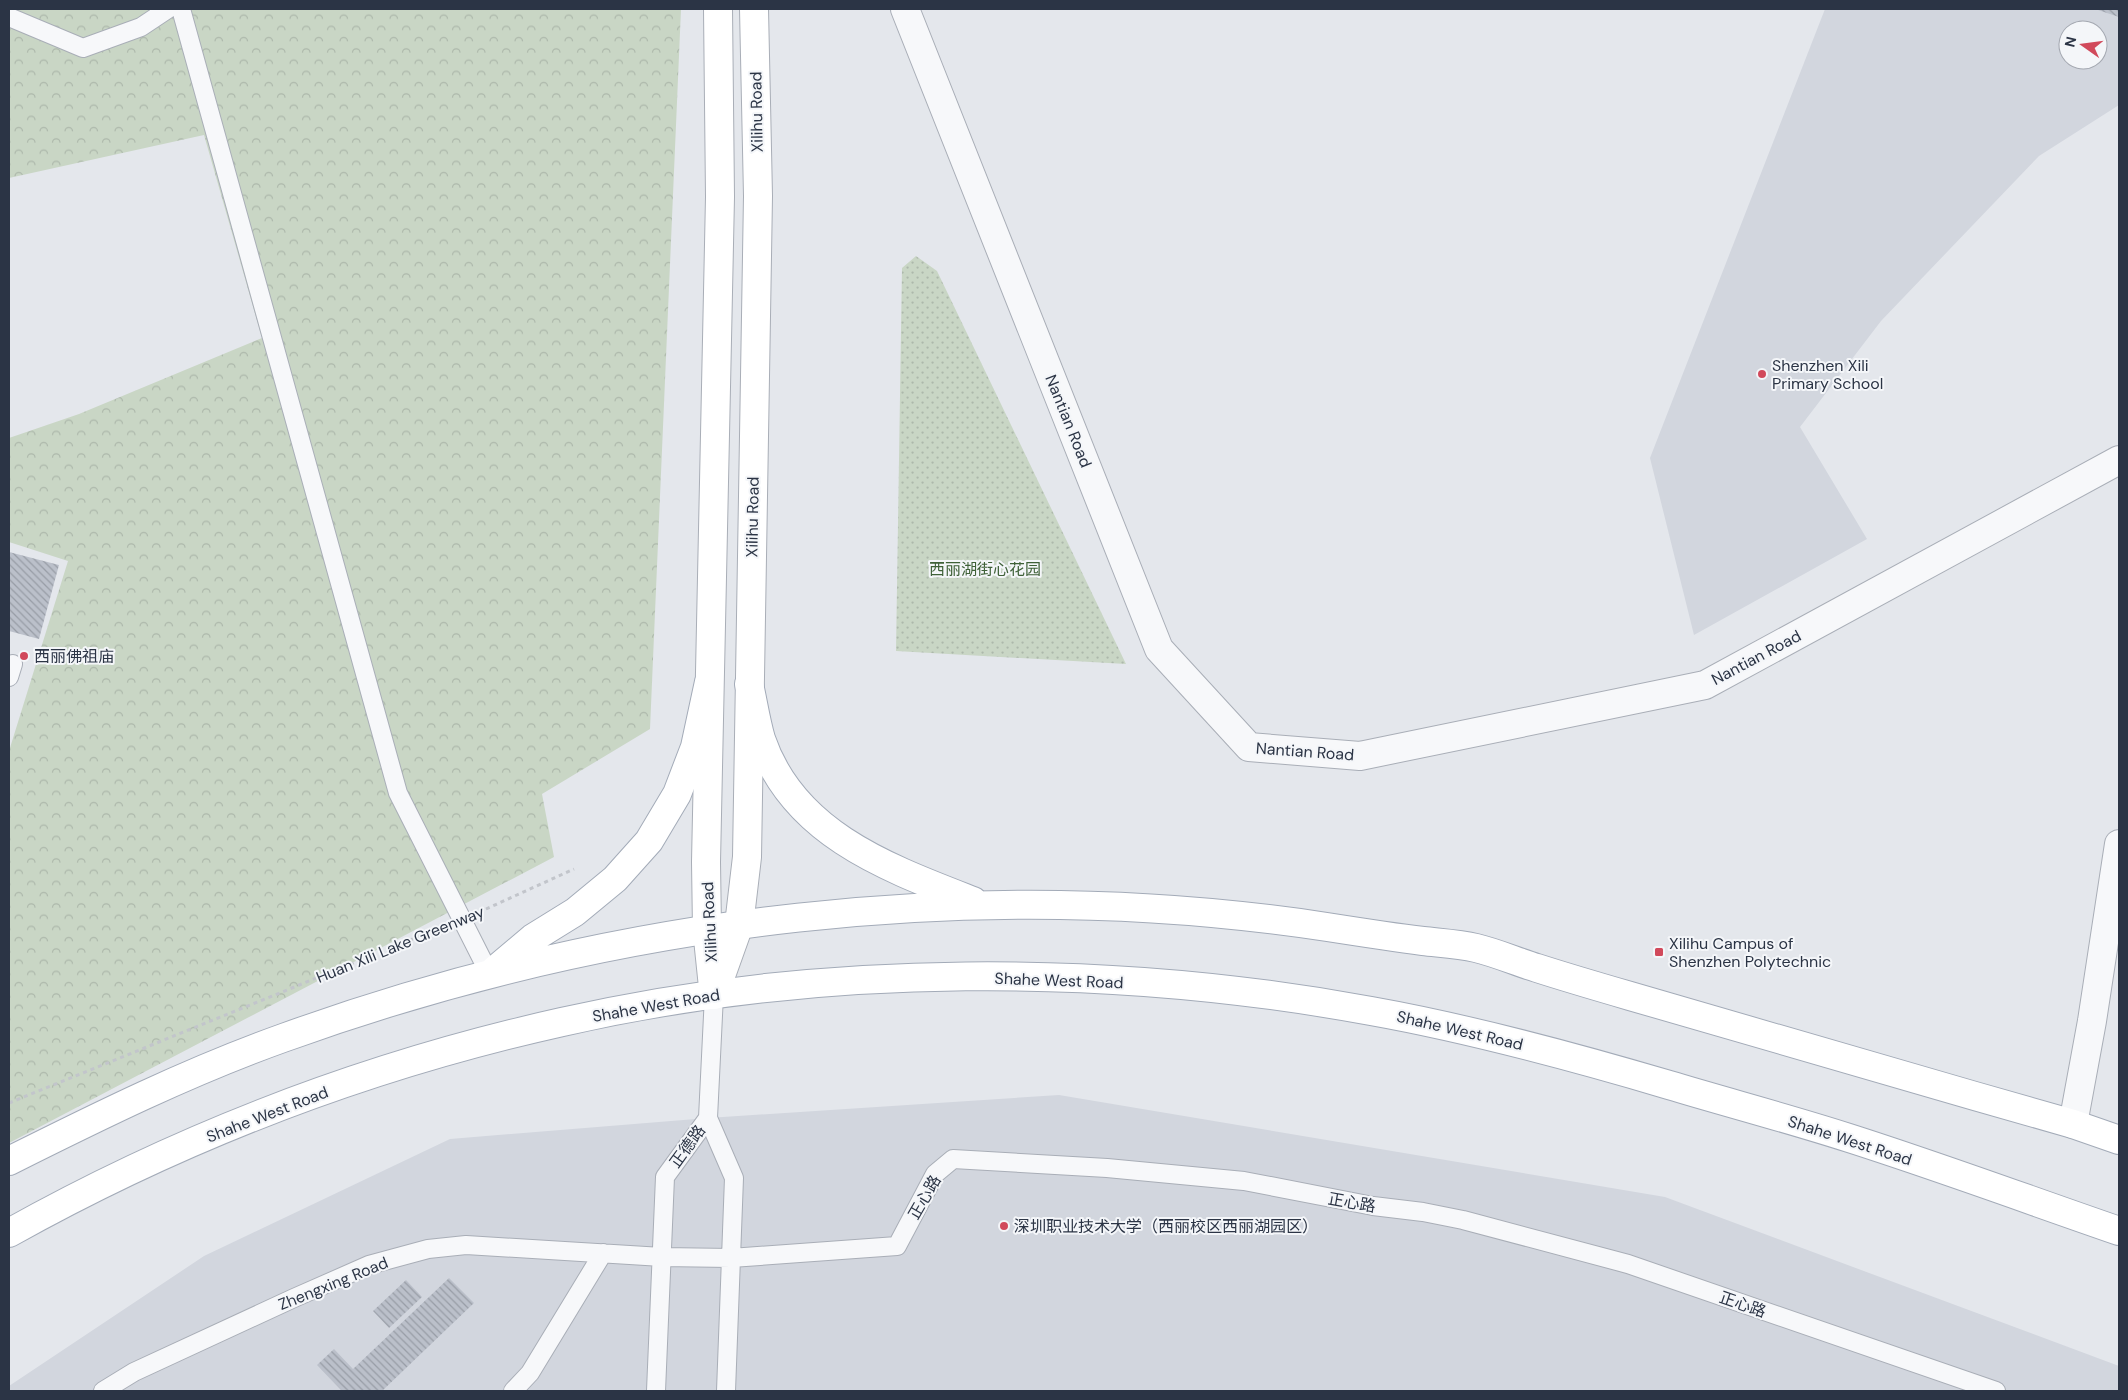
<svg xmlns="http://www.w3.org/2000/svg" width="2128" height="1400" viewBox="0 0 2128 1400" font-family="'DM Sans','Noto Sans SC',sans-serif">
<defs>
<pattern id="forest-crowns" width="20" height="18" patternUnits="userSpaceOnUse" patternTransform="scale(1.25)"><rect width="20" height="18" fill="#c9d6c5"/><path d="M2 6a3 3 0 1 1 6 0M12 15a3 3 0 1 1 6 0" fill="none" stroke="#adb8ab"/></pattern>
<pattern id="park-dots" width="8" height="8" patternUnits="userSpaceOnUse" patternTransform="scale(1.25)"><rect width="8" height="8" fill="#c9d6c5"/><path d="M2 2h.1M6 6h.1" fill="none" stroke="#adb8ab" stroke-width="1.8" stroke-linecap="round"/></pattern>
<pattern id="building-back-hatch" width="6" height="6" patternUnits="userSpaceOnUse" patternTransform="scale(1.25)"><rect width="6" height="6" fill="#bbc0ca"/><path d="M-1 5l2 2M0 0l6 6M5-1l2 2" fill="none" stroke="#989da6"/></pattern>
</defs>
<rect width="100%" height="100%" fill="#e4e7ec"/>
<path fill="#d2d6de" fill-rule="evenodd" d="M 1825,9 L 2119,9 L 2119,105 L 2039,156 L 1881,321 L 1800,427 L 1867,539 L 1694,635 L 1650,458 ZM 2068,30 L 2098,30 L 2098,60 L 2068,60 Z
M 1059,1095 L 1665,1197 L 2119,1366 L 2119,1391 L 9,1391 L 9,1386 L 204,1256 L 450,1139 L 708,1118 Z"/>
<path fill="url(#forest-crowns)" d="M 9,9 L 681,9 L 650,729 L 542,794 L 554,857 L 9,1143 L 9,751 L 68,561 L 9,542 L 9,438 L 79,414 L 262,338 L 204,135 L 9,178 Z"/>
<path fill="url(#park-dots)" d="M 916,256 L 937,271 L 1126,664 L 896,651 L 902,268 Z"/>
<path fill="url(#building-back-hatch)" d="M 2095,9 L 2119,9 L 2119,17 Z
M 9,552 L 59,565 L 39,639 L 9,631 Z
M 449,1278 L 474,1303 L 382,1391 L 342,1391 L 317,1365 L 334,1349 L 353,1369 Z
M 406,1280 L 422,1297 L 389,1328 L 373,1311 Z"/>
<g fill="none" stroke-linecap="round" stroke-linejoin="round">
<defs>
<path id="service" d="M 181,9 L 398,793 L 490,975
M 9,17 L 83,48 L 141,27 L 168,9
M 9,677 L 13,664
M 714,995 L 708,1118 L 734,1178 L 726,1391
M 103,1391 L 134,1372 L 294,1298 L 369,1265 L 428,1249 L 466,1245 L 662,1257 L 731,1258 L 897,1246 L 935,1174 L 953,1159 L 1107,1168 L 1244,1181 L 1373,1206 L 1423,1212 L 1463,1220 L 1628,1264 L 1996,1391
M 513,1391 L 530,1373 L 603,1253
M 656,1391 L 665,1177 L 708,1118"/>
<path id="minor" d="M 2073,1124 L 2092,1021 L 2119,844"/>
<path id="tertiary" d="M 905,9 L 1159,649 L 1249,747 L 1360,756 L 1705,685 L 2119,460"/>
<path id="secondary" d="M 713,987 L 707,929 L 706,862 L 720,197 L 718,9
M 714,995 L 739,925 L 747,857 L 758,196 L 754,9"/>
<path id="primary" d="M 749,684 C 753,702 756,722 761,739 C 793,834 888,868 973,901
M 495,970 L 533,938 L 575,912 L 615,879 L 649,841 L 677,794 L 695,747 L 709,682
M 9,1161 C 99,1116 188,1072 283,1038 C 615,918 977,874 1327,927 C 1359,932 1391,937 1423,941 C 1440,943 1459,944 1476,948 C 1497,953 1517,962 1537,968 C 1568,978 1599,987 1630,996 C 1777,1039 1925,1082 2073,1124 L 2119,1140
M 9,1233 C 181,1137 369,1065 562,1022 C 821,963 1110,963 1371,1011 C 1472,1029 1571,1056 1669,1085 C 1729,1103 1790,1119 1849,1138 C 1940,1167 2029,1200 2119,1231"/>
</defs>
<use href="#service" stroke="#a9aeb7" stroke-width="20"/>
<use href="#minor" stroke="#a9aeb7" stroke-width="30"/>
<use href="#tertiary" stroke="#a9aeb7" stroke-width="30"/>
<use href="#secondary" stroke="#a9aeb7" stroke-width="30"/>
<use href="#primary" stroke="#a3abb8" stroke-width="30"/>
<path stroke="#c2c5cb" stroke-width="3" stroke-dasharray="4 4" stroke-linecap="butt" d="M 486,909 L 574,869
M 9,1103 L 437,929"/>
<use href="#service" stroke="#f7f8fa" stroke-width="18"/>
<use href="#minor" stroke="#f7f8fa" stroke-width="28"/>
<use href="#tertiary" stroke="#f7f8fa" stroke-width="28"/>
<use href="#secondary" stroke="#fff" stroke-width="28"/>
<use href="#primary" stroke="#fff" stroke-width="28"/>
</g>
<g fill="#d1495b" stroke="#f4f6f9" stroke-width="2">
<circle cx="1762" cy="374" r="5"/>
<circle cx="24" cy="656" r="5"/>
<rect x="1654" y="947" width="10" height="10" rx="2.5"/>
<circle cx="1004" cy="1226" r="5"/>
</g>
<g text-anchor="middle" stroke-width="4" stroke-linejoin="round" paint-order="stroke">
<g font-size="16" fill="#2b3445" stroke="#f4f6f9">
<text transform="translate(756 112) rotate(-91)" y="6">Xilihu Road</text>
<text transform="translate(1069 421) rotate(68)" y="6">Nantian Road</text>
<text transform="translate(752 517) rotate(-89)" y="6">Xilihu Road</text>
<text transform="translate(1756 657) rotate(-28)" y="6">Nantian Road</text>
<text transform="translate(1305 751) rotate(4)" y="6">Nantian Road</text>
<text transform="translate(709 922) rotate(-93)" y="6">Xilihu Road</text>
<text transform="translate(400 944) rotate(-22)" y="6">Huan Xili Lake Greenway</text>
<text transform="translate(1059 980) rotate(2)" y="6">Shahe West Road</text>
<text transform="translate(656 1005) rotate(-10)" y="6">Shahe West Road</text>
<text transform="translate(1460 1030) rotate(13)" y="6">Shahe West Road</text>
<text transform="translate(267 1114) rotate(-21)" y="6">Shahe West Road</text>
<text transform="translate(1850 1140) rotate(18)" y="6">Shahe West Road</text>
<text transform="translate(687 1146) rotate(-54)" y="6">正德路</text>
<text transform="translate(924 1197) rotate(-60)" y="6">正心路</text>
<text transform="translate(1352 1202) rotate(10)" y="6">正心路</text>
<text transform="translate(333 1283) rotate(-22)" y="6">Zhengxing Road</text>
<text transform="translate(1743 1304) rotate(19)" y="6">正心路</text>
</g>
<g font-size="16" fill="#2b3445" stroke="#f4f6f9" text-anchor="start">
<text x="1772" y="371">Shenzhen Xili<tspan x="1772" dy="18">Primary School</tspan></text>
<text x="34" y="662">西丽佛祖庙</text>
<text x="1669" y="949">Xilihu Campus of<tspan x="1669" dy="18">Shenzhen Polytechnic</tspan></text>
<text x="1014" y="1232">深圳职业技术大学（西丽校区西丽湖园区）</text>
</g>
<g font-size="16" fill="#3f6138" stroke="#f4f6f9">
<text x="985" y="575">西丽湖街心花园</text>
</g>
</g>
<rect width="2128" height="1400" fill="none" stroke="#2b3445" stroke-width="20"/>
<g transform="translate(2083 45) rotate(284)"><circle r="24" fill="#f4f6f9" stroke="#a4a8b1"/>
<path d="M0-4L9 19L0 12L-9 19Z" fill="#d1495b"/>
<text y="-8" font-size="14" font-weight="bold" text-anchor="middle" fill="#2b3445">N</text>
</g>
</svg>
